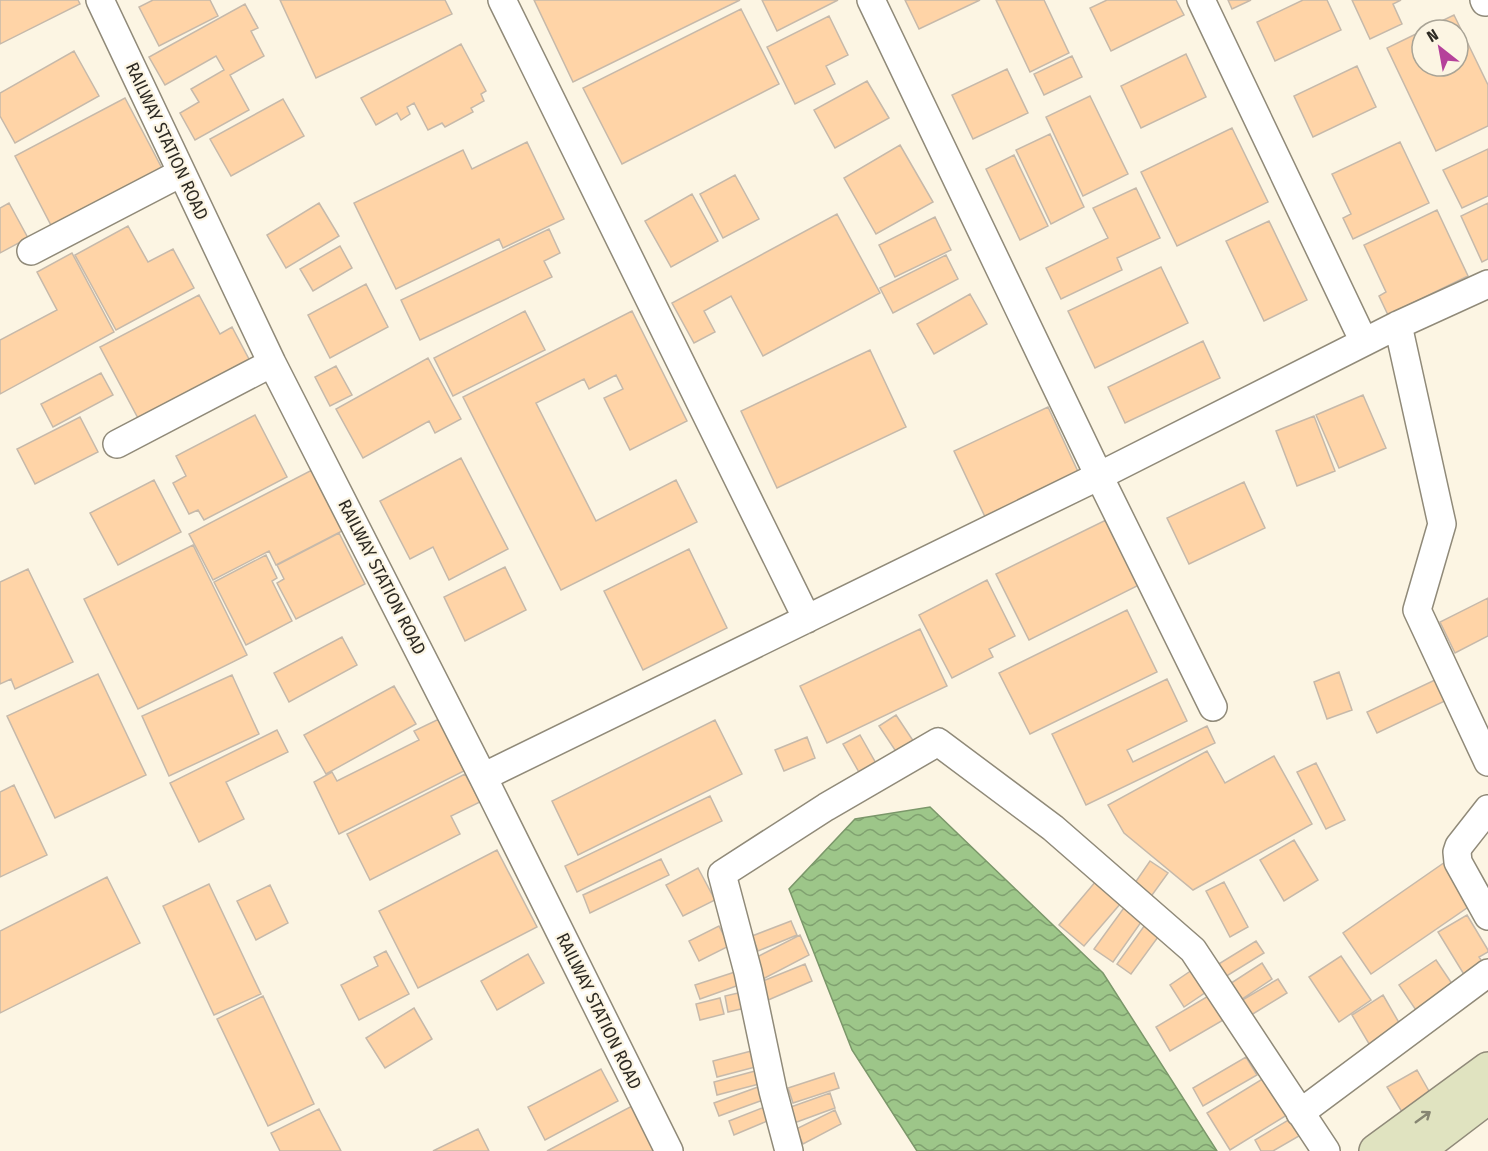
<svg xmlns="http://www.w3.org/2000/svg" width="1488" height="1151" viewBox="0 0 1488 1151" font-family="'Fira Sans Condensed',sans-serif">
<defs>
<pattern id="water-waves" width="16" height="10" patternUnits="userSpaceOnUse" patternTransform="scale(1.5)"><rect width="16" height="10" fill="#9dc689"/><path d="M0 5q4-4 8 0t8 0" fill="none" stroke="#80a170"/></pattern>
</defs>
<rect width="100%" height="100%" fill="#fcf5e3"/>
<path fill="url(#water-waves)" stroke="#7b976a" stroke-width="1.5" d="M 930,807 L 1103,973 L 1217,1151 L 917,1151 L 852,1050 L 789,889 L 855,819 Z"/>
<path fill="#ffd4a7" stroke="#c6b9aa" stroke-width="1.5" d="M 0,0 L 78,0 L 80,4 L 0,44 Z
M 153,0 L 210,0 L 218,16 L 159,46 L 139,7 Z
M 280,0 L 445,0 L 452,14 L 316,78 Z
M 534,0 L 740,0 L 573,82 Z
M 762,0 L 838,0 L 777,31 Z
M 905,0 L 980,0 L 919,29 Z
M 996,0 L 1044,0 L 1069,53 L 1030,72 Z
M 1107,0 L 1176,0 L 1184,15 L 1111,51 L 1090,8 Z
M 1228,0 L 1251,0 L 1232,9 Z
M 1303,0 L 1327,0 L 1341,30 L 1275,61 L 1257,22 Z
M 1352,0 L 1401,0 L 1393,4 L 1402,24 L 1370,39 Z
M 245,4 L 258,28 L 251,31 L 264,56 L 230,75 L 249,110 L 195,140 L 180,113 L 199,102 L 191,89 L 224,70 L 216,56 L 165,85 L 149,57 Z
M 741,9 L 779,84 L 622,164 L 583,88 Z
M 1454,15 L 1488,85 L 1488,126 L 1436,151 L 1387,48 L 1422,31 L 1422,66 L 1458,66 L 1458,30 L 1423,30 Z
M 829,16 L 848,55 L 826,66 L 835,84 L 795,104 L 767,47 Z
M 461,44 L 486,91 L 481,94 L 484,101 L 471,108 L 473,112 L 445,127 L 442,123 L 428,130 L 414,103 L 407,107 L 410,114 L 401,120 L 397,113 L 376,125 L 361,98 Z
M 74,51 L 99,96 L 15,143 L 0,116 L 0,93 Z
M 1186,54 L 1206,97 L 1141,128 L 1121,86 Z
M 1072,56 L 1082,77 L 1044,95 L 1034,74 Z
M 1357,66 L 1376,107 L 1313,137 L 1294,96 Z
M 1007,69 L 1028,113 L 973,139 L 952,95 Z
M 867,81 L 889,118 L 835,148 L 814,110 Z
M 1090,96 L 1128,174 L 1083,196 L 1046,117 Z
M 125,98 L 165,174 L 54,231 L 15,156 Z
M 283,99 L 304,136 L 231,176 L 210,139 Z
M 1232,128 L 1268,202 L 1177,246 L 1141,172 Z
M 1050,134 L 1084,207 L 1051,224 L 1016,150 Z
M 527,142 L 564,219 L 503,248 L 499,239 L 396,289 L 354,203 L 463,150 L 472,169 Z
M 1400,142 L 1429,203 L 1353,239 L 1343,218 L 1351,214 L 1332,174 Z
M 900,145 L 933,202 L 876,234 L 844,178 Z
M 1488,149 L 1488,196 L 1462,208 L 1443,170 Z
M 1014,155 L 1048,226 L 1020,240 L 986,169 Z
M 735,175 L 759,219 L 723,238 L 700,194 Z
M 1136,188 L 1160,238 L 1117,258 L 1122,270 L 1061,299 L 1046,268 L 1108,238 L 1093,208 Z
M 692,194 L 718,241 L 671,267 L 645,221 Z
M 9,203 L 28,238 L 0,253 L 0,208 Z
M 319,203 L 339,236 L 286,268 L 267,235 Z
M 1488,203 L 1488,259 L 1482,262 L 1461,216 Z
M 1437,210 L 1468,276 L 1388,315 L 1379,296 L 1386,292 L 1364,245 Z
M 837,214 L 880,293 L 763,356 L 731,296 L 704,311 L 715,332 L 694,343 L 672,303 Z
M 935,217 L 951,250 L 895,277 L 879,245 Z
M 1269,221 L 1307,300 L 1264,321 L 1226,241 Z
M 128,226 L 148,262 L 173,249 L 194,288 L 116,330 L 75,255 Z
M 549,229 L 560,253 L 544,261 L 552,277 L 420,340 L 401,300 Z
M 340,246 L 352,268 L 313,291 L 300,269 Z
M 72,253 L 114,332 L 0,394 L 0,340 L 57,310 L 37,272 Z
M 946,255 L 958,279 L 893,313 L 880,288 Z
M 1161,267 L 1188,323 L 1095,368 L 1068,311 Z
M 366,284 L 388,327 L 330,358 L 308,315 Z
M 970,294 L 987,324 L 934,354 L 917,324 Z
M 199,295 L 220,334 L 232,327 L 250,361 L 139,420 L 100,347 Z
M 525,311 L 545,350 L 453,396 L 434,358 Z
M 632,311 L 687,421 L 630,450 L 604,398 L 623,389 L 616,375 L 589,389 L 584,379 L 536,403 L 596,521 L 676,480 L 697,522 L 561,590 L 463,397 Z
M 1203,341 L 1220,378 L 1125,423 L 1108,387 Z
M 870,350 L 906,427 L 777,488 L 741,411 Z
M 428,358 L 461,419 L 435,433 L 429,421 L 363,458 L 336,409 Z
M 336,366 L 352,395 L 330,406 L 315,377 Z
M 101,373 L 113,395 L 53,427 L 41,404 Z
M 1363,395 L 1386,448 L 1339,468 L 1316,415 Z
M 1048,407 L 1080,476 L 987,521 L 954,451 Z
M 255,415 L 287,477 L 204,520 L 198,510 L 189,514 L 173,483 L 186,476 L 176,456 Z
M 1314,416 L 1335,471 L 1297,486 L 1276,431 Z
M 80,417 L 98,452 L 35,484 L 17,449 Z
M 461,458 L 508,549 L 449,580 L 433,547 L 410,559 L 380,501 Z
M 312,470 L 344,530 L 276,565 L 269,551 L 213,580 L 189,534 Z
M 154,480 L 181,532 L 118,565 L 90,513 Z
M 1244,482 L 1265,528 L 1189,564 L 1167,518 Z
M 1106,520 L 1139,585 L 1029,640 L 996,574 Z
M 339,533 L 365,584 L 296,619 L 277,583 L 284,579 L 277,565 Z
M 193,545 L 247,655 L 138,709 L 84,599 Z
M 689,549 L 727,628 L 643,670 L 604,591 Z
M 266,555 L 277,578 L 272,581 L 292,621 L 246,645 L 214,582 Z
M 505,567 L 526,610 L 465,641 L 444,597 Z
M 28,569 L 73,662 L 15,689 L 11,679 L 0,684 L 0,582 Z
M 987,580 L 1015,636 L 989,649 L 993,657 L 952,678 L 919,615 Z
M 1488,598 L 1488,636 L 1455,653 L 1440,622 Z
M 1127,610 L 1157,672 L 1030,734 L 999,673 Z
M 920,629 L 947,686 L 827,743 L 800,686 Z
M 342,637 L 357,665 L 289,702 L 274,673 Z
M 1339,672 L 1352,710 L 1327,719 L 1314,682 Z
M 98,674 L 146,775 L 55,818 L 7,716 Z
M 232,675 L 259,734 L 169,776 L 142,716 Z
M 1167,679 L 1187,721 L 1127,750 L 1133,762 L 1207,726 L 1215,743 L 1086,805 L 1052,734 Z
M 1437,679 L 1447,700 L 1377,733 L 1367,712 Z
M 394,686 L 416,724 L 326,774 L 304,735 Z
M 896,715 L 914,742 L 897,753 L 879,726 Z
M 439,719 L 464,771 L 339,834 L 314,782 L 332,772 L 337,781 L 419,740 L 414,731 Z
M 715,720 L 742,774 L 578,855 L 552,801 Z
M 277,730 L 288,752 L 226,782 L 244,819 L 199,842 L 170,783 Z
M 860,735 L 877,765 L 860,774 L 843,744 Z
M 807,737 L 815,758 L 784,771 L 775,750 Z
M 1207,751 L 1225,783 L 1274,756 L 1312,824 L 1193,890 L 1124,833 L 1108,805 Z
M 1316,763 L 1345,820 L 1326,829 L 1297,772 Z
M 465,774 L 480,802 L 451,816 L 460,834 L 370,880 L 347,834 Z
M 14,785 L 47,855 L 0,877 L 0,792 Z
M 710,796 L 722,821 L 577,892 L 565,866 Z
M 1294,840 L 1318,880 L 1284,901 L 1260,860 Z
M 497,850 L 537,927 L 418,988 L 379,911 Z
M 661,859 L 669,875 L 590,913 L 583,895 Z
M 1448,860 L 1477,901 L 1371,974 L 1343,933 Z
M 1150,861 L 1168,873 L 1147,902 L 1130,890 Z
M 698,868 L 715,900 L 683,916 L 666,885 Z
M 107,877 L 140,943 L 0,1013 L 0,931 Z
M 1096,881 L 1121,903 L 1084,946 L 1059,925 Z
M 1224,882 L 1248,927 L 1230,937 L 1206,891 Z
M 209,884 L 261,994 L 214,1015 L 163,906 Z
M 270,885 L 288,923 L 256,940 L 237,901 Z
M 1126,905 L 1144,918 L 1113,962 L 1094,949 Z
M 1467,915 L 1488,950 L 1488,952 L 1479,957 L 1487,969 L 1468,981 L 1438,932 Z
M 791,921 L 797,935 L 758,951 L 752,936 Z
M 1147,922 L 1161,933 L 1131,974 L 1117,964 Z
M 719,926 L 729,946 L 699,961 L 689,941 Z
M 800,935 L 809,955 L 763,979 L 753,959 Z
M 1256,941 L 1264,953 L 1225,977 L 1217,965 Z
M 386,951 L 409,994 L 359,1020 L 341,985 L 378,966 L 374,957 Z
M 528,954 L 544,983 L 497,1010 L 481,981 Z
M 1341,956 L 1371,1000 L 1339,1022 L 1309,977 Z
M 1436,960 L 1459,994 L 1422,1019 L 1399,985 Z
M 1262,963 L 1272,979 L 1233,1005 L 1222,989 Z
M 805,964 L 812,981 L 766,1001 L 758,983 Z
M 1195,968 L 1209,990 L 1184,1007 L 1170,985 Z
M 738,971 L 742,984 L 700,999 L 695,985 Z
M 1278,979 L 1287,993 L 1248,1017 L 1239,1002 Z
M 747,991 L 750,1007 L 728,1012 L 725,996 Z
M 1210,995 L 1225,1019 L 1170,1051 L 1156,1027 Z
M 1383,995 L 1405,1033 L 1375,1054 L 1352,1015 Z
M 263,996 L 314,1104 L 268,1126 L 217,1019 Z
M 720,998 L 724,1014 L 700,1020 L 696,1004 Z
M 414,1008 L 432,1039 L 385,1068 L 366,1038 Z
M 759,1049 L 763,1065 L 717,1077 L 713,1061 Z
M 1246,1057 L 1257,1075 L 1203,1106 L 1193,1088 Z
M 601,1069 L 618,1101 L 545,1140 L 528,1107 Z
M 759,1070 L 763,1083 L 717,1095 L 714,1082 Z
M 1417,1070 L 1434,1100 L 1405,1117 L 1387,1087 Z
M 834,1073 L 839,1088 L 793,1103 L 788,1088 Z
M 1264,1078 L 1287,1115 L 1230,1150 L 1207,1113 Z
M 758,1087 L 763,1100 L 719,1116 L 714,1103 Z
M 830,1093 L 835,1108 L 794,1123 L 788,1108 Z
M 632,1106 L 656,1151 L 547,1151 Z
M 767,1106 L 772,1119 L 734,1135 L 729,1121 Z
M 319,1109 L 341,1151 L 280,1151 L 271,1133 Z
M 835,1110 L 841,1124 L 803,1144 L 796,1129 Z
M 1290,1119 L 1299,1136 L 1273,1151 L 1261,1151 L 1255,1140 Z
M 478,1129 L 489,1151 L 433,1151 Z"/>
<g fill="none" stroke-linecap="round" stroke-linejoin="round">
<defs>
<path id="street" d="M 100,0 L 272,363 L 483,777 L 669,1151
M 502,0 L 807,619
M 871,0 L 1099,476 L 1213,707
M 1201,0 L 1364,342
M 1484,0 L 1485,2 L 1488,0
M 31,251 L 181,173
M 1398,325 L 1442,524 L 1417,610 L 1488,762
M 117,444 L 272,363
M 483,777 L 1099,476 L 1398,325 L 1488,284
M 1488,809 L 1459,846 L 1457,852 L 1458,862 L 1488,916
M 1300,1113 L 1488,973
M 789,1151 L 773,1091 L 748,972 L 722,874 L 826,807 L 938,742 L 1053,828 L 1193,950 L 1326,1151"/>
<path id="secondary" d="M 1376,1151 L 1488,1069
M 1417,1151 L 1488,1097"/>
</defs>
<use href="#street" stroke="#908a79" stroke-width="30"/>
<use href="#secondary" stroke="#908a79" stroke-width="36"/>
<use href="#street" stroke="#fff" stroke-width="27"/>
<use href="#secondary" stroke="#e0e3c0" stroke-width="33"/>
</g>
<defs><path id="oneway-shaft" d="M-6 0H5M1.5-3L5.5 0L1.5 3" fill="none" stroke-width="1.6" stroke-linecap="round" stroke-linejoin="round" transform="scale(1.5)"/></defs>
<use stroke="#868672" href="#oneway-shaft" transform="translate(1423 1117) rotate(-36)"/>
<g text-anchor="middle" stroke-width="4.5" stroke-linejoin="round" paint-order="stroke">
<g font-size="18" fill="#2d2a23" stroke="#fcf5e3">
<text transform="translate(167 141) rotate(65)" y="6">RAILWAY STATION ROAD</text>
<text transform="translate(382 577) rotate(63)" y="6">RAILWAY STATION ROAD</text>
<text transform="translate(599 1011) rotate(64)" y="6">RAILWAY STATION ROAD</text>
</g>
</g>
<g transform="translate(1440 48) rotate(329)"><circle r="28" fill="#fcf5e3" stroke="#a9a496" stroke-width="1.5"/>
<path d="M0-4.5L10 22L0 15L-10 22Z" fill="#b5419a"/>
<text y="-9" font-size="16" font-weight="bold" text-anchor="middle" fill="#2d2a23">N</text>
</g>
</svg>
